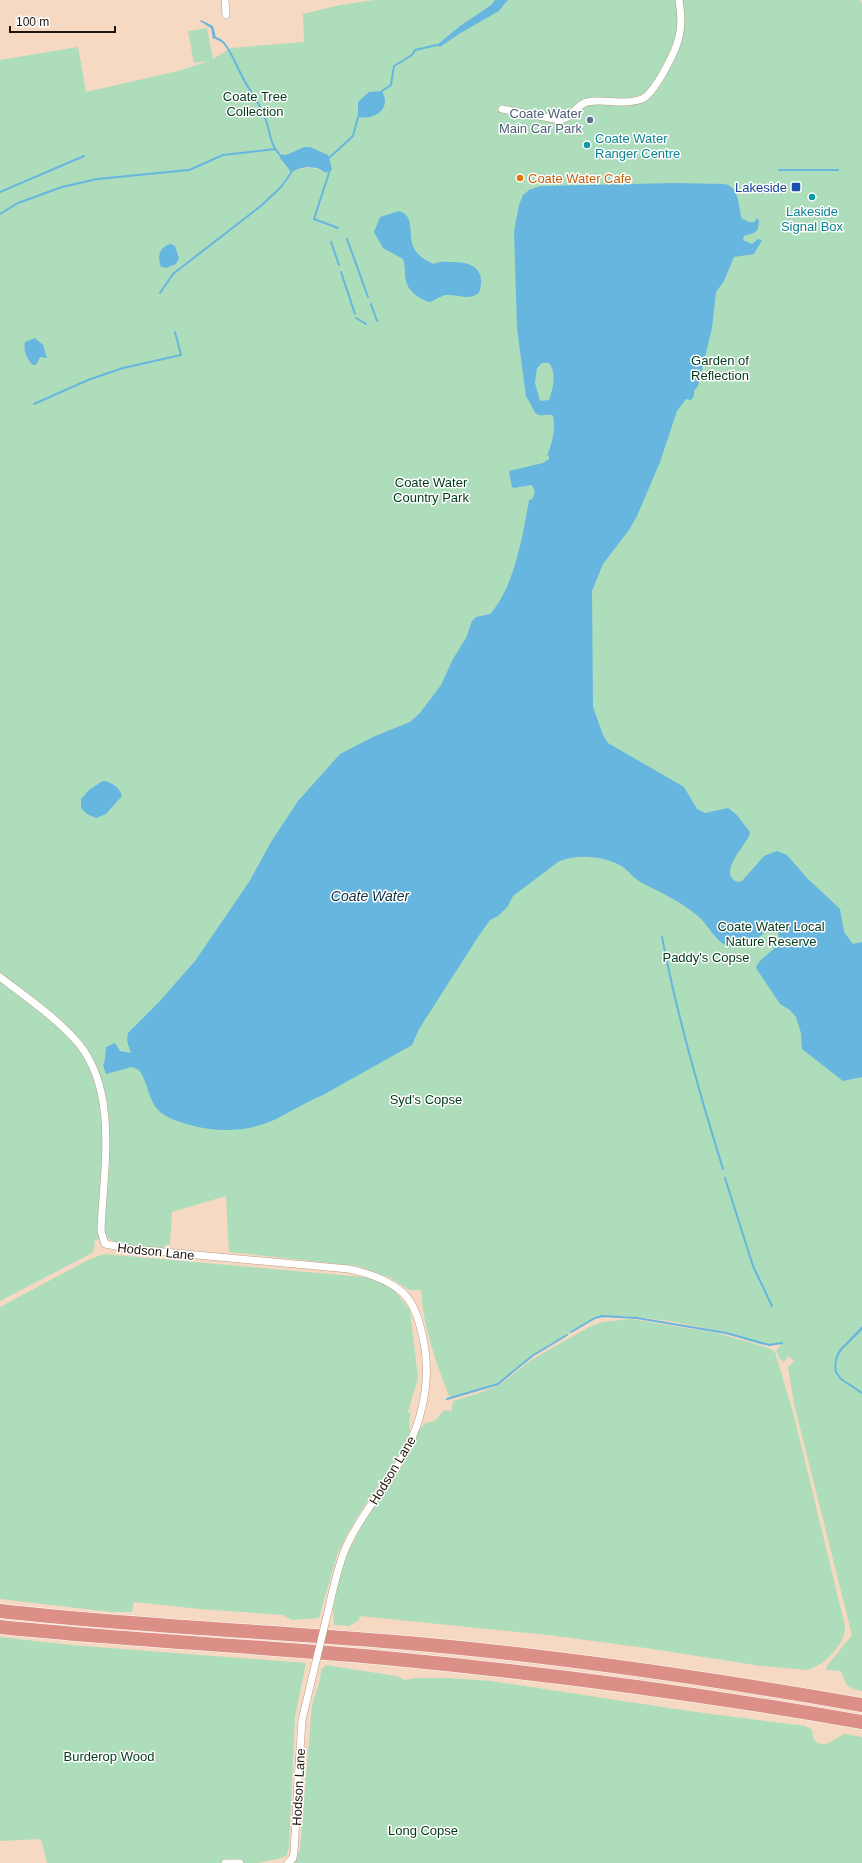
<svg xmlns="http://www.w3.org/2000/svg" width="862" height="1863" viewBox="0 0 862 1863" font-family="Helvetica,sans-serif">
<rect width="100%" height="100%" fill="#f6d9c3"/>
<path fill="#adddbb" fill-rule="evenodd" d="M 374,0 L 495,0 L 491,5 L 460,26 L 438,45 L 440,47 L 459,34 L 499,11 L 508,0 L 860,0 L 862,4 L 862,1691 C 843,1687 848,1686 841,1671 L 826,1670 L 827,1666 L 852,1635 L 794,1404 L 788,1367 L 794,1361 L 788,1356 L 784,1362 L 780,1359 L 776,1351 L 781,1344 C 777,1344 773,1345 769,1345 C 757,1346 738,1336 725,1333 C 694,1325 624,1310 595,1319 L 545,1347 L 498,1384 L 450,1398 C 436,1363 423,1327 421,1290 L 409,1290 L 391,1278 L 358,1266 L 229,1252 L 226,1196 L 172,1212 L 170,1245 L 165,1245 L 163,1248 L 119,1244 L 107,1238 L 95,1240 L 94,1249 L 92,1253 L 0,1301 L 0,60 L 78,47 L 86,92 L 178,71 L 209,61 L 194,63 L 188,31 L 207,28 L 213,59 L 231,48 L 304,42 L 303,14 L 340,5 ZM 304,147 L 328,160 L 330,164 L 323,172 C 313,165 303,168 293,171 L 282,163 L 280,154 L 286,155 Z
M 104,1254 L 363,1277 L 380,1281 L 393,1289 L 410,1310 L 418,1378 L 408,1412 L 411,1414 L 409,1420 L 410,1432 L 402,1450 L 363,1508 L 347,1534 L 337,1555 L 319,1618 L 292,1620 L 282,1615 L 200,1609 L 134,1602 L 132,1612 L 111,1612 L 0,1599 L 0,1307 L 88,1260 Z
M 631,1319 L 717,1333 L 769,1348 L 775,1352 L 794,1416 L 845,1626 C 847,1642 823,1667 807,1670 L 761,1666 L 646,1648 L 548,1635 L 360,1616 L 359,1620 L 349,1626 L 334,1625 L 333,1607 L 334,1598 L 346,1557 L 362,1525 L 410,1447 L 418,1430 L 426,1423 L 435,1421 L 442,1412 L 446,1410 L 451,1412 L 453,1401 L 480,1393 L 502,1383 L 531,1360 L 589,1327 L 602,1322 Z
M 0,1637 L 71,1645 L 306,1663 L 295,1717 L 289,1848 L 286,1856 L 277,1859 L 258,1863 L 47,1863 L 41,1839 L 0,1841 Z
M 326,1665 L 396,1676 L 405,1680 L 416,1678 L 448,1678 L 491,1681 L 689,1711 L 805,1726 L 812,1730 L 814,1740 C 827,1751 834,1737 845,1734 L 862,1737 L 862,1863 L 295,1863 L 300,1848 L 312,1705 L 320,1680 L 321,1670 Z"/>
<path fill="#66b6df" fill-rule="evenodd" d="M 495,0 L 508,0 L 499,11 L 459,34 L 440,47 L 437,45 L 460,26 L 491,5 Z
M 201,20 L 213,26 L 216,38 L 213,39 L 211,28 L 200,21 Z
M 382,91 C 392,109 375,120 358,117 L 358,102 L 369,92 Z
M 304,147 L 310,147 L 328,155 L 332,169 L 330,172 C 323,174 322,169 316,168 C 308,166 297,168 291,173 C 288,165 281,164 279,154 L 286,155 Z
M 674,183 L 724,184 C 740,186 738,207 742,219 L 746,220 L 748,222 L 755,222 L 756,218 L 759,220 L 758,229 L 754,233 L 744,236 L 743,240 L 752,244 L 758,239 L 762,240 L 754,254 L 734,257 L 724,281 L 716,292 L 712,328 L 698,386 L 694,391 L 694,396 L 691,400 L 686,399 L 677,411 L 660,462 L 637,516 L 629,530 L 603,564 L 592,591 L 593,707 L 603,735 L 608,743 L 684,787 L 697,809 L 705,813 L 728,808 L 736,814 L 750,832 L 749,836 C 743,848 718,874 737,882 L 742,881 L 764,856 L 777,851 L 787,855 L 807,878 L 840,909 L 844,932 L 853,944 L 862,942 L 862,1077 L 843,1081 L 802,1049 L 801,1033 L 796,1017 L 790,1010 L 780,1004 L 756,968 C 760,953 788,949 776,929 L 769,929 C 757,938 749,949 732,947 C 718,946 709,926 699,917 C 682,902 662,893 642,883 C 634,879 630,872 623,867 C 607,856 576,853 558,862 L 513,896 L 508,906 L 498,916 L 490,920 L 478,937 L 419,1029 L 412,1045 L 323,1095 C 306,1102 292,1111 276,1119 C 248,1132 219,1133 190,1125 C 180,1122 166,1118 159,1111 C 148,1100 148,1082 139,1070 L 132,1067 L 106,1074 L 103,1065 L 105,1060 L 106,1047 L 115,1043 L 120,1051 L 131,1053 L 127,1041 L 128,1033 L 159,1002 L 195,961 L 249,882 L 271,842 L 298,801 L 340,754 L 375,736 L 410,722 L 420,713 L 441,685 L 453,659 L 466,638 L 472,621 L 476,617 L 490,614 C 514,588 523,535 529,500 L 532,499 C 535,495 536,489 531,485 L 514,488 L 512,487 L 509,471 L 543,463 L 549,459 L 549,455 L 547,456 C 552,443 556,430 553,416 C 548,413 541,417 537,414 C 533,412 531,402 526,397 L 517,328 L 514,231 L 519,205 L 523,195 L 529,190 L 540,186 ZM 542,363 L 549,363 C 557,373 553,389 549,400 L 540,401 L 535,383 L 537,368 Z
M 399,211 C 415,215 408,234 413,246 C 416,255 426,261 434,264 C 440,261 443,262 449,262 C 471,261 487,268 479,293 C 468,301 459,294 446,295 C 439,296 435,301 429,302 C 416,297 406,290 405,275 C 405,269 405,265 403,259 L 383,248 L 374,232 L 380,217 Z
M 171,244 L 175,246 L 179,258 L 176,264 L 166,268 L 161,267 C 157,257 159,247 171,244 Z
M 35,338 L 43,345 L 47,358 L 40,357 L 36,365 L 33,365 C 27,359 23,351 25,342 Z
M 103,781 C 112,782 120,788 122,796 L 106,814 L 96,818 L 87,814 L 81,808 L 81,799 L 90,789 Z
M 862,1326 L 862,1330 L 845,1347 L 844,1345 Z"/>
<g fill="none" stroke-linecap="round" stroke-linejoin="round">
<path stroke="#66b6df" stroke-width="2" d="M 216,38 C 219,39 222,41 224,43 C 232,53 236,65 242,76 C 249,91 261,104 266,120 C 270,132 270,144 279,154
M 382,91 L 391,85 L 394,66 L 412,55 L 415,50 L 437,45
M 329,158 L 353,136 L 358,117
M 779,170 L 838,170
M 329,173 L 314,219 L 338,228
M 0,192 L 84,156
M 0,214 L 18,203 L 62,187 L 97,179 L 189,170 L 223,155 L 275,149
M 347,239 L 368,297
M 331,242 L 339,265
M 341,272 L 355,314
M 160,293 L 173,274 L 262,205 L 281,187 L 291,173
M 371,304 L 377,321
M 356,318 L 366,324
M 34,404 L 88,380 L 123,368 L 181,355 L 175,332
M 662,937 C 677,1016 699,1092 723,1169
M 725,1178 L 753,1266 L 772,1306
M 571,1332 L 595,1318 L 602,1316 L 637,1318 L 726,1333 L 769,1345 L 782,1343
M 844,1346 C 837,1353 834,1362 836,1372 L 841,1379 L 862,1393
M 447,1399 L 498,1384 L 532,1356 L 567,1335"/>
<defs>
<path id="minor" d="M 225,0 L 226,15
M 502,109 L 560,120 C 572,119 575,105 587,102 C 605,98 624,106 642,99 C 655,93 676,51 679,37 C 682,25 681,12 679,0
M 0,977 C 26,997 58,1019 79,1044 C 119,1094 103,1172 101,1231 L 105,1244 L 132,1249 L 349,1269 C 368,1273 387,1279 402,1292 C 412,1301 417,1314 420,1326 C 432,1367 426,1409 408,1447 C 391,1482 363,1510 347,1545 C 338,1565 334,1586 329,1607
M 225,1863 L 240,1863
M 288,1863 L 293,1858 L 294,1852 L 298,1781"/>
<path id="motorway" d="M 0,1611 C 131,1626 264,1631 396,1642 C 552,1655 707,1678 862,1705
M 0,1627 C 132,1641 264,1646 395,1659 C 552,1674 707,1695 862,1722"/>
</defs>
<use href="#minor" stroke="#b99d89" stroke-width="8"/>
<use href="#motorway" stroke="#fff" stroke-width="15"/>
<use href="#minor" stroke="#fff" stroke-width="7"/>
<use href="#motorway" stroke="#dc8f86" stroke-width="14"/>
<defs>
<path id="minor-bridge" d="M 298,1781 L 302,1720 L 329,1607"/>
</defs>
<use href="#minor-bridge" stroke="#b99d89" stroke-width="8" stroke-linecap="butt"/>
<use href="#minor-bridge" stroke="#fff" stroke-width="7"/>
</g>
<circle fill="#5c6f8a" stroke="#fff" stroke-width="1.5" cx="590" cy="120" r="4"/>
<g fill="#0f9aa8" stroke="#fff" stroke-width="1.5">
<circle cx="587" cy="145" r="4"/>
<circle cx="812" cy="197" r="4"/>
</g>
<circle fill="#e8710a" stroke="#fff" stroke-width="1.5" cx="520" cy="178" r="4"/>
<rect fill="#1a4fb4" stroke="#fff" stroke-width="1.5" x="791" y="182" width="10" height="10" rx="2"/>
<g text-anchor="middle" stroke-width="3" stroke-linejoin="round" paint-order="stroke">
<g font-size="13" fill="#00391c" stroke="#fff">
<text x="255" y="101">Coate Tree<tspan x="255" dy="15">Collection</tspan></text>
<text x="720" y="365">Garden of<tspan x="720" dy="15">Reflection</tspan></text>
<text x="431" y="487">Coate Water<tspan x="431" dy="15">Country Park</tspan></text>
<text x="771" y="931">Coate Water Local<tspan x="771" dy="15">Nature Reserve</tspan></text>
<text x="706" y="962">Paddy's Copse</text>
<text x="426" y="1104">Syd's Copse</text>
<text x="109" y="1761">Burderop Wood</text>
<text x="423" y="1835">Long Copse</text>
</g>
<g font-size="13" fill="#4e5e75" stroke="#fff" text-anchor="end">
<text x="582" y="118">Coate Water<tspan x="582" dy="15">Main Car Park</tspan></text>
</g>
<g font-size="13" fill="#0d838f" stroke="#fff" text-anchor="start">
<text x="595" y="143">Coate Water<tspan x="595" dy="15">Ranger Centre</tspan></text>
<text x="812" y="216" text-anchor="middle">Lakeside<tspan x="812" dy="15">Signal Box</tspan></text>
</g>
<g font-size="13" fill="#c56008" stroke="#fff" text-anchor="start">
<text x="528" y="183">Coate Water Cafe</text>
</g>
<g font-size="13" fill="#164399" stroke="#fff" text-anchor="end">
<text x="787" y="192">Lakeside</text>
</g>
<g font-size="13" fill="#1f150d" stroke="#fff">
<text transform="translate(156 1251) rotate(6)" y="5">Hodson Lane</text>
<text transform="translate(392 1470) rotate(-59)" y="5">Hodson Lane</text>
<text transform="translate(298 1787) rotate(-87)" y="5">Hodson Lane</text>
</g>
<g font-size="14" font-style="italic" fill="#0d3243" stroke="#fff">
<text x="370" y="901">Coate Water</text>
</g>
</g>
<path d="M10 26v6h105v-6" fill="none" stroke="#1f150d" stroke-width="2"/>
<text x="16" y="26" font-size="12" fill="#1f150d" stroke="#ffffff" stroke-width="3" paint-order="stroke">100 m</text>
</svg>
